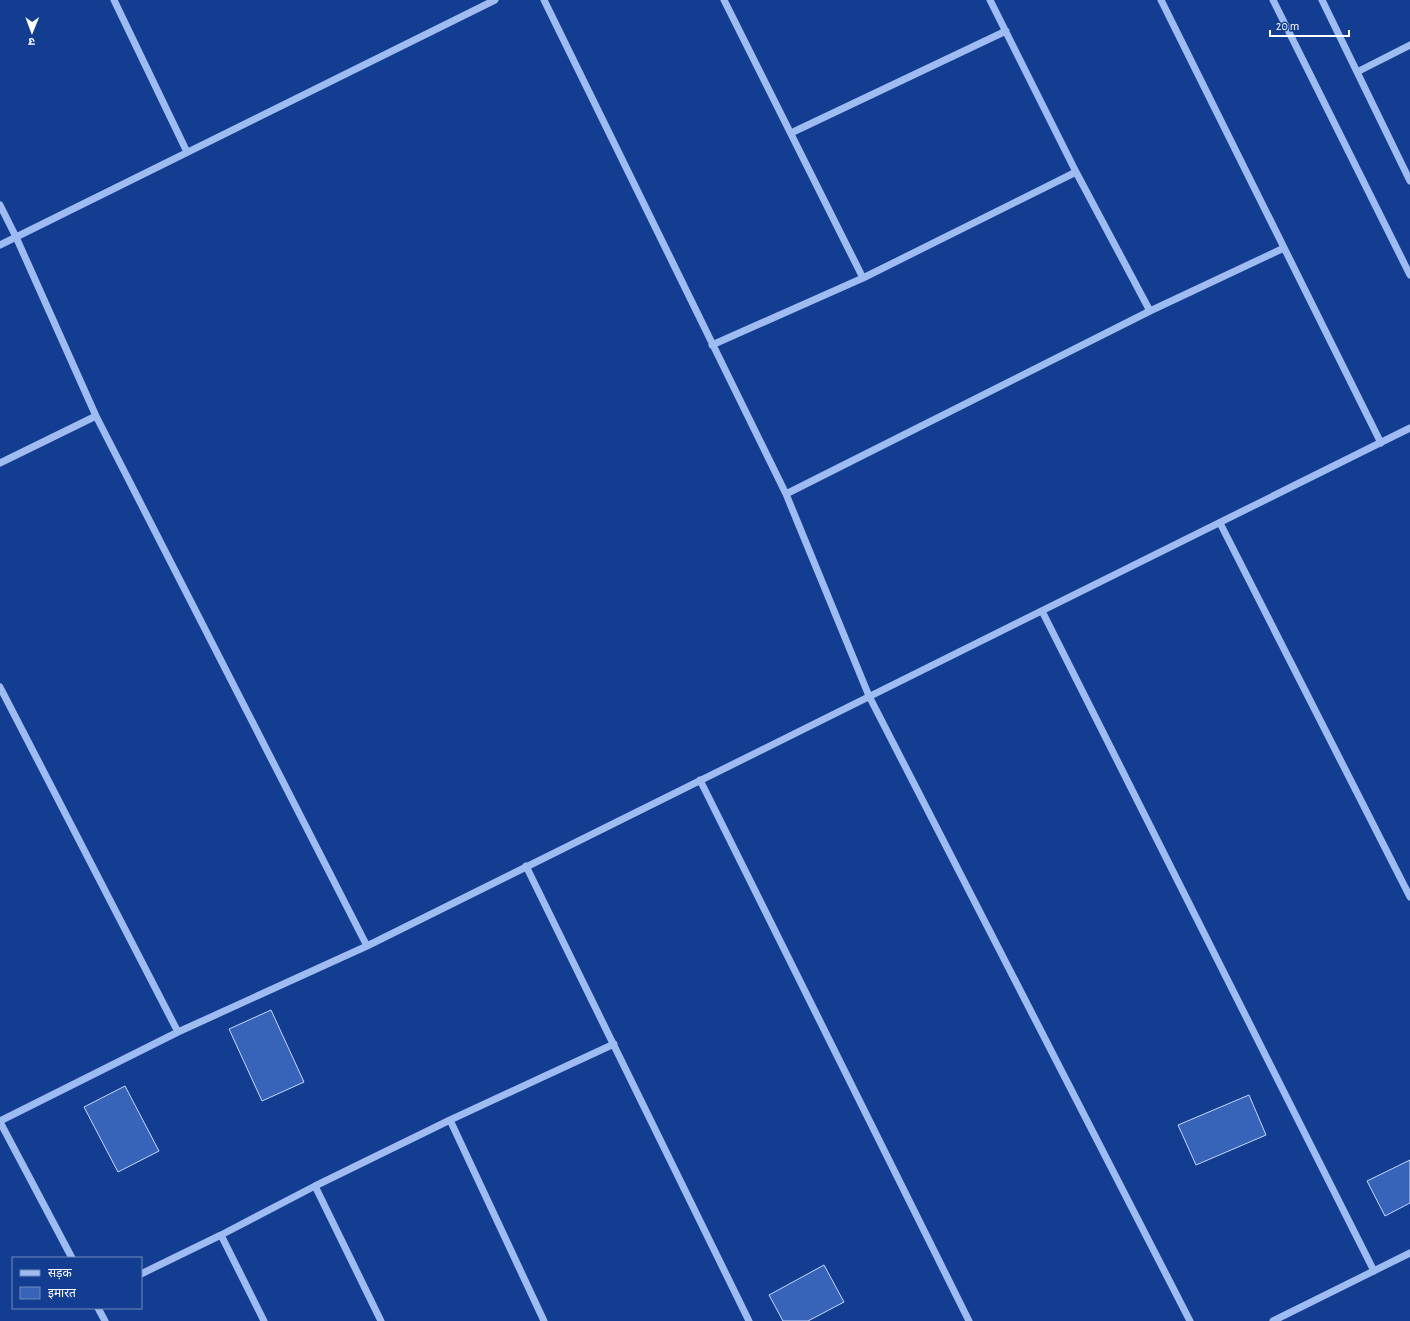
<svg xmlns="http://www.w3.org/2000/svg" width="1410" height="1321" viewBox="0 0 1410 1321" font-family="'Alegreya Sans','Noto Sans Devanagari',sans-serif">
<rect width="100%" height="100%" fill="#133d90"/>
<path fill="#3763b8" stroke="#c6d9fc" d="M 271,1010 L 304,1082 L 262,1101 L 229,1029 Z
M 125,1086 L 159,1151 L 118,1172 L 84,1107 Z
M 1249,1095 L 1266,1135 L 1196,1165 L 1178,1125 Z
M 1410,1160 L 1410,1203 L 1385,1216 L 1367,1181 Z
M 824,1265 L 844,1302 L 808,1321 L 783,1321 L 769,1295 Z"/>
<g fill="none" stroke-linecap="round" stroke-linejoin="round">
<path stroke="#9fbcf2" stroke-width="7" d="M 114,0 L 187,152
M 544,0 L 786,494 L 869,696 L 1190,1321
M 724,0 L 863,278
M 1161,0 L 1381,443
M 1273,0 L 1410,275
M 1322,0 L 1410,181
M 1357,72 L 1410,45
M 791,133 L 1006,31
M 0,205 L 16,237 L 96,416 L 367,946
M 0,245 L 495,0
M 1150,311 L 1284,248
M 712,345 L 863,278 L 1076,172
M 0,463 L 96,416
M 786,494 L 1150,311 L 1076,172 L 990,0
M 1220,523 L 1410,897
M 1042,611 L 1374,1271
M 0,687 L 178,1032
M 700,780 L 969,1321
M 526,866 L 749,1321
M 0,1121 L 178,1032 L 367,946 L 1410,428
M 0,1122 L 72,1258
M 315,1186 L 381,1321
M 221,1235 L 264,1321
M 141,1274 L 221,1235 L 315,1186 L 450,1120
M 98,1308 L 105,1321
M 544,1321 L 450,1120 L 614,1044
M 1273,1321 L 1410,1253"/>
</g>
<rect x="12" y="1257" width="130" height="52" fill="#133d90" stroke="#718bbc"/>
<rect x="20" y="1270" width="20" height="6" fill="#9fbcf2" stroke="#718bbc"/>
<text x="48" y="1277" font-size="12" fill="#ffffff">सड़क</text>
<rect x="20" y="1287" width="20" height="12" fill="#3763b8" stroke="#718bbc"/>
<text x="48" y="1297" font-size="12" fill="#ffffff">इमारत</text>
<g transform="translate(32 32) rotate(181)" stroke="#133d90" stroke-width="3" paint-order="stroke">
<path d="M0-3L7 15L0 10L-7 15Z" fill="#ffffff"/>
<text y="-6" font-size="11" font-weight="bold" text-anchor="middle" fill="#ffffff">उ</text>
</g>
<path d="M1270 30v6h79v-6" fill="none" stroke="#ffffff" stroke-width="2"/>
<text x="1276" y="30" font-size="12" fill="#ffffff" stroke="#133d90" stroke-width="3" paint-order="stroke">20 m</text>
</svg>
